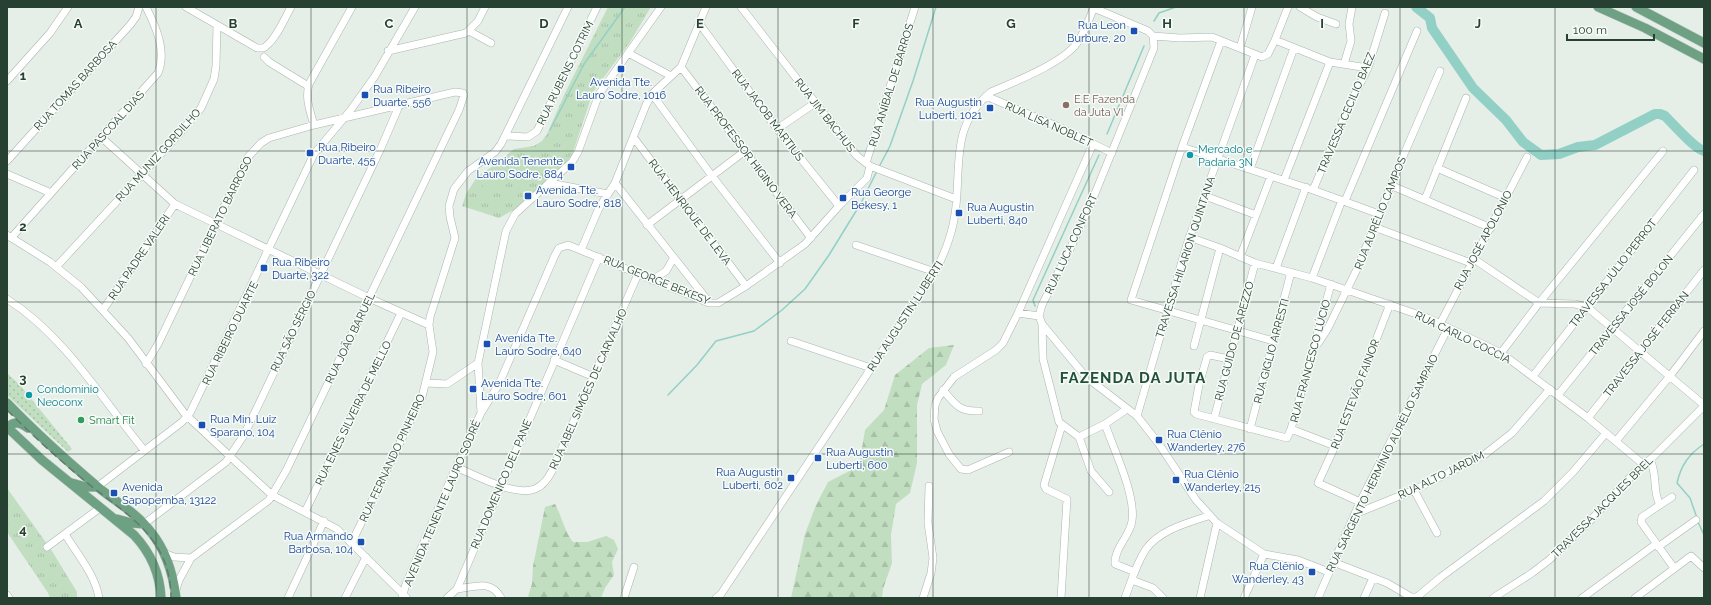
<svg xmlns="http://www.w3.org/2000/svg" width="1711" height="605" viewBox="0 0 1711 605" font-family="Raleway,sans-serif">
<defs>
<pattern id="grass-dots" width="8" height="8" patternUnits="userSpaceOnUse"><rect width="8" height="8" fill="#c2dec1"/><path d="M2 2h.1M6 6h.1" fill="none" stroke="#a7c0a6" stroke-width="1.8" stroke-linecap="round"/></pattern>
<pattern id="forest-firs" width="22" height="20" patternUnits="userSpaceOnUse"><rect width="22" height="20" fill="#c2dec1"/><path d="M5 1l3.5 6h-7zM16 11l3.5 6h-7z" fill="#a7c0a6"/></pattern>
<pattern id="park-tufts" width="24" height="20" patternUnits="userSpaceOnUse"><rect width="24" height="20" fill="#c2dec1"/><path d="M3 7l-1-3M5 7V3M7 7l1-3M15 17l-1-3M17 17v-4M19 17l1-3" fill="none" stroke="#a7c0a6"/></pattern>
</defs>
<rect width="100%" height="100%" fill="#e6eee8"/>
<path fill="url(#grass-dots)" d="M 7,373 L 20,385 L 72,449 L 68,452 L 7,395 Z"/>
<path fill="url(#forest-firs)" d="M 954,345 L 946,365 L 922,384 L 917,405 L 917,463 L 910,493 L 896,504 L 891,535 L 892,563 L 883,589 L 882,598 L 791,598 L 805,534 L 816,505 L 828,482 L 859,466 L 865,430 L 884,410 L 895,375 L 929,348 Z
M 555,504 C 562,517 564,530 573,542 L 587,542 L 606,536 L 614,540 L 618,549 L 612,562 L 614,575 L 605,588 L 601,598 L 531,598 L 528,596 L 532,584 L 533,566 L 545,507 Z"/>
<path fill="url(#park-tufts)" d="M 608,7 L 651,7 L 630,42 L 593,92 L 572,155 L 555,177 L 526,203 L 499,218 L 462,206 L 466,194 L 477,177 L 493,166 L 514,149 L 534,146 L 542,141 L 547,134 L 566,91 Z
M 7,488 L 52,551 L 77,592 L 77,598 L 50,598 L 48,593 L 7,532 Z"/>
<path fill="#c2dec1" d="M 492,168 L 501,182 L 495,186 L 485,173 Z
M 484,174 L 494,187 L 487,192 L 478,179 Z"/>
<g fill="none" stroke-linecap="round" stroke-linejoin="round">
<path stroke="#92d0c6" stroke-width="1.5" d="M 1154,21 L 1159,13 L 1176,7
M 550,130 L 584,64 L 625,7
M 1107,134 L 1144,46
M 879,167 L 890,146 L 913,81 L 936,7
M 1035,306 L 1033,300 L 1099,155
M 668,395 L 697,365 L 716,341 L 754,331 L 782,310 L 805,289 L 829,255 L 861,203 L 877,171
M 1697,518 L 1690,498 L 1677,483 C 1681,465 1689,454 1704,444
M 1698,522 L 1704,535"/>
<path stroke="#92d0c6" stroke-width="10" d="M 1416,7 L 1430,18 L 1432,28 L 1473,88 L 1506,120 L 1523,142 L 1541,155 L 1559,154 L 1578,147 L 1595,145 L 1655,114 L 1660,114 L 1665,116 C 1674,125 1694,148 1704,151"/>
<defs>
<path id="minor" d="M 186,7 L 257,48 C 261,48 264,49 266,46 C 276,39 285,18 291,7
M 741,7 L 857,156 L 870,166 L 956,199
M 1300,7 L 1317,17 L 1336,24
M 699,23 L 777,129 L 839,206
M 469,31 L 491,43
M 1153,36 L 1180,38 L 1212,37 L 1262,57 L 1268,54 L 1275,40 L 1330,62 L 1368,68
M 1275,40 L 1288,7
M 1221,41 L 1182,147 L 1131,300 L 1273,341
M 1240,48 L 1252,7
M 388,51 L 466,33 L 478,21 L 485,7
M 628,53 L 671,76
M 264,57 L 269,62 L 308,86
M 1344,64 L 1351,41 L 1349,24 L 1352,7
M 681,67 L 811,238
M 7,81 L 50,33 L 68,7
M 652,94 L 712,176 L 780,263
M 986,96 L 1059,127 L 1112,153
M 314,125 C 310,111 305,99 309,84 L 352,7
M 777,129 L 815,103
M 506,136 L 528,137 L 537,131 L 597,7
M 101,137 L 175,204 L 369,298 L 429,325
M 634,138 L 746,286
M 1182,147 L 1313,190 L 1379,214
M 7,161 L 130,25 L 136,17 L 139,7
M 866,163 L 915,7
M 1437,168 L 1506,198
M 1250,169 L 1294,48
M 7,174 L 51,193
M 1284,180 L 1330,62
M 549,183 L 608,194
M 615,183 L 709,302
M 1390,185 L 1491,228
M 1313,190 L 1347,110 L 1368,68 L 1385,13
M 1205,196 L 1256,215
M 1425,199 L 1466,98
M 1345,201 L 1417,31
M 647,225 L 745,151
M 1374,227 L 1471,263
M 7,235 L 50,262 L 81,287 L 128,338 L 185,414 L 235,461 L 272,495 L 337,529 L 406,597
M 1189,237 L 1220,248 L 1255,263 L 1312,278 L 1428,318 L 1501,353 L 1588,418 L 1644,465
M 11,238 L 158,73 C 167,51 156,27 146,7
M 856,245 L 935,272
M 581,250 L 599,208 L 615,183 L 646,105 L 652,94 L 681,67 L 706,7
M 1240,257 L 1271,176
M 1474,259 L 1539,303 L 1575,304 L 1587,307 L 1704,405
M 57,266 L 180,133 L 201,108 L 214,79 L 216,66 L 217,25
M 1276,268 L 1306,187
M 1312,278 L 1342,200
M 652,280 L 666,271 L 673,259
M 7,299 C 65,336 101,398 144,450
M 103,310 L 175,204
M 1018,313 L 1039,316 L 1042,305 L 1070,249 L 1092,201 L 1154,48 L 1153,36 L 1148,31 L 1094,8
M 1039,316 L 1042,324 L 1086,377 L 1137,416 L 1159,444 L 1196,500 L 1217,523 L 1264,554 L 1298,560 L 1329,572
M 1042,324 L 1043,359 L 1059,422 L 1079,437 L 1091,471 L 1109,492
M 1440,324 L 1527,157
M 791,341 L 871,368
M 1194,346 L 1220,248
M 1313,349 L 1319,342 L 1328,328 L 1358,267 L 1392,182 L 1440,71
M 1501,353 L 1539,303 L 1663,151
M 1229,359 L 1210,355 L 1207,357 L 1199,385 L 1194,412 L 1196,414 L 1287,438 L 1291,429 L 1331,284
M 554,360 L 594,377
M 146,364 L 158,344 L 248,157 L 261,143 L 269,138 L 314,125 L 455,92 L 463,93 L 464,95 L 459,110 L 286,471 L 269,500 L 191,558 L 179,580 L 176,590
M 1533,376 L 1694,170
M 427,383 L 447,384 L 478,363
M 943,390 C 955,404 959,412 979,411
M 1558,395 L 1704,214
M 1127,409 L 1105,424 C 1114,450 1136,495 1132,521 C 1130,536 1114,548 1115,564 L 1135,572
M 481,413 L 499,384 L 555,255 L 559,248 L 568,245 L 573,247 L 709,303 L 718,303 L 746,286 L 805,244 L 839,206 L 867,178 L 870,166
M 1137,416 L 1187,244 L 1255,55
M 1588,418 L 1704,270
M 1214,419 L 1255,263
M 1250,429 L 1291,272
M 1291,429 L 1335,446
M 1079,437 L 1105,424
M 1616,441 L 1670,376 L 1704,331
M 1009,452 L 968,470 L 961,469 L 949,454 L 937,431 L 934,419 L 935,405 L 938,398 L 954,377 L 996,350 L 1003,343 L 1018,313 L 1093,144
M 1650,460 C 1658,474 1652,492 1660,505
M 456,467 C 475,475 515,497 535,489 C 544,485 548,478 552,471 L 638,274
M 97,487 L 182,422 L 190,413 L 314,154 L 350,111 L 375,76 L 415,7
M 1414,490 L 1437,533
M 1672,497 L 1642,517 L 1641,522 L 1674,568
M 1360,502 L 1318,483 L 1335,446 L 1390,304
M 305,512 L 401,313
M 1355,514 L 1414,490 L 1484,455 L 1512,433 L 1550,389
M 144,524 L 226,462 L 244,435 L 381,148 L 399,106
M 65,534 C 77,554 95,574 99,598
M 352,542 L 422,397 L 433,352 L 429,325 L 430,317 L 455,238 L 450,217 L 449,206 L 454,189 L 468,171 L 495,152 L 501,144 L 568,7
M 47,547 L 100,508
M 1658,547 L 1696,520
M 164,553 L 174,557 L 191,558
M 1333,562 L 1387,583 L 1411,597 L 1417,597 L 1441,577 L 1544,501 L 1573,472 L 1606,433
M 1132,580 L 1153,588 L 1163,598
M 457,589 C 476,587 491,579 501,598
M 7,595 L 9,598
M 288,598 L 324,521
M 345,598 L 366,557
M 402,598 L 406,584 L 456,467 L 481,413 L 478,363 L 506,231 L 515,214 L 572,162 L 578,152 L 599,94 L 661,7
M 447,598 L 457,589 L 599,257
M 624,598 L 634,567
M 716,598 L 721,594 L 935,272 C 945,253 952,235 955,214 C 962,167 949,127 991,92 C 1014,82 1063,63 1077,43 C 1085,32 1089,19 1094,7
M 923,598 L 931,573 L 933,558 L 928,523 L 929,486
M 1061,598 L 1067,499 L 1046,489 L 1044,485 L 1062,425
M 1125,598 C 1131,582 1136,564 1146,549 C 1160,530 1187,523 1208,516
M 1200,598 L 1217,523
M 1244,598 L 1264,554
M 1318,598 L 1360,502 L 1448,328
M 1364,598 L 1373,578
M 1493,598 L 1532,573 L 1549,560 L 1589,522 L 1635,472 L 1652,458 L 1704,406
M 1582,598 L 1656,544
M 1635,598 L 1691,556 L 1704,568"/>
<path id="major" d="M 1598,7 L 1645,28 L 1704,59
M 1636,7 L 1704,43
M 7,403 C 36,433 67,461 99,488 C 116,502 137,513 150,531 C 166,550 173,573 176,598
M 7,427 L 42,460 L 134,535 C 150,552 160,574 161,598
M 8,427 C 15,420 21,423 28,428
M 72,483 L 86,487 L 97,487
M 117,519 L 132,523 L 144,524"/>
</defs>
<use href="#minor" stroke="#a9b6ad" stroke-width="8"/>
<use href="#major" stroke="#c2cac5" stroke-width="10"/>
<use href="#minor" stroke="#fff" stroke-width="7"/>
<use href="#major" stroke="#6ea184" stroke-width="9"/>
<path stroke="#617b6c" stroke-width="1.5" stroke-dasharray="8 4" stroke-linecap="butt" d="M 7,410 C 30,433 54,455 79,476 C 121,512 171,534 171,598"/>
</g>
<path fill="none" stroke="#264031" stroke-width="1" stroke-opacity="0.55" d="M 156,7 L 156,598M 311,7 L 311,598M 467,7 L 467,598M 622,7 L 622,598M 778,7 L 778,598M 933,7 L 933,598M 1089,7 L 1089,598M 1244,7 L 1244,598M 1400,7 L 1400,598M 1555,7 L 1555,598M 7,151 L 1704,151M 7,302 L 1704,302M 7,454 L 1704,454"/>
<g fill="#1a4fb4" stroke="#f7fbf8" stroke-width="1.5">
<rect x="1130" y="27" width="8" height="8" rx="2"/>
<rect x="617" y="65" width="8" height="8" rx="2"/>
<rect x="361" y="91" width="8" height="8" rx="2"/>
<rect x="986" y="104" width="8" height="8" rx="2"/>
<rect x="306" y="149" width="8" height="8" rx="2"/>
<rect x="567" y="163" width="8" height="8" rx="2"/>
<rect x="524" y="192" width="8" height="8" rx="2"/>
<rect x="839" y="194" width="8" height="8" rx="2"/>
<rect x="955" y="209" width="8" height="8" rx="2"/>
<rect x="260" y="264" width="8" height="8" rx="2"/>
<rect x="483" y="340" width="8" height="8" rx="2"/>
<rect x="469" y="385" width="8" height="8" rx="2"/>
<rect x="198" y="421" width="8" height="8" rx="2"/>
<rect x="1155" y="436" width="8" height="8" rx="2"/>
<rect x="814" y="454" width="8" height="8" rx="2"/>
<rect x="787" y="474" width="8" height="8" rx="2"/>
<rect x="1172" y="476" width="8" height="8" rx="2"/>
<rect x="110" y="489" width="8" height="8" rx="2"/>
<rect x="357" y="538" width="8" height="8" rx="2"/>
<rect x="1308" y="568" width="8" height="8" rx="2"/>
</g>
<circle fill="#8d6e63" stroke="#f7fbf8" stroke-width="1.5" cx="1066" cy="105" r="4"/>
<g fill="#0f9aa8" stroke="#f7fbf8" stroke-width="1.5">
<circle cx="1190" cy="155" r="4"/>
<circle cx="29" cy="395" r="4"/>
</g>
<circle fill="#2e9e5b" stroke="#f7fbf8" stroke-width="1.5" cx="81" cy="420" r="4"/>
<g text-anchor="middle" stroke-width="3" stroke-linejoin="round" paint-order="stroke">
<g font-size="11" fill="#164399" stroke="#f7fbf8" text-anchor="start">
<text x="1126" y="29" text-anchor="end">Rua Leon<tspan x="1126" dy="13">Burbure, 20</tspan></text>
<text x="621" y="86" text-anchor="middle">Avenida Tte.<tspan x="621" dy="13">Lauro Sodre, 1016</tspan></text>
<text x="373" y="93">Rua Ribeiro<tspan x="373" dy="13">Duarte, 556</tspan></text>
<text x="982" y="106" text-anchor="end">Rua Augustin<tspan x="982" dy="13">Luberti, 1021</tspan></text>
<text x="318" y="151">Rua Ribeiro<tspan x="318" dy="13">Duarte, 455</tspan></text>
<text x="563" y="165" text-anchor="end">Avenida Tenente<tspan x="563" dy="13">Lauro Sodre, 884</tspan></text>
<text x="536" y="194">Avenida Tte.<tspan x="536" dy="13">Lauro Sodre, 818</tspan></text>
<text x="851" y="196">Rua George<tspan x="851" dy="13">Bekesy, 1</tspan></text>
<text x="967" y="211">Rua Augustin<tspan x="967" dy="13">Luberti, 840</tspan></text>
<text x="272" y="266">Rua Ribeiro<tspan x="272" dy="13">Duarte, 322</tspan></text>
<text x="495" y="342">Avenida Tte.<tspan x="495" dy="13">Lauro Sodre, 640</tspan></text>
<text x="481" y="387">Avenida Tte.<tspan x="481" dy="13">Lauro Sodre, 601</tspan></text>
<text x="210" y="423">Rua Min. Luiz<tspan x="210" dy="13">Sparano, 104</tspan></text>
<text x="1167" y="438">Rua Clênio<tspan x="1167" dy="13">Wanderley, 276</tspan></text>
<text x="826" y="456">Rua Augustin<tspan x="826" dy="13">Luberti, 600</tspan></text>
<text x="783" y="476" text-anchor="end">Rua Augustin<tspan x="783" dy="13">Luberti, 602</tspan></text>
<text x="1184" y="478">Rua Clênio<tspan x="1184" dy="13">Wanderley, 215</tspan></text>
<text x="122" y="491">Avenida<tspan x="122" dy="13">Sapopemba, 13122</tspan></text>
<text x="353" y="540" text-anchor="end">Rua Armando<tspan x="353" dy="13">Barbosa, 104</tspan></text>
<text x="1304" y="570" text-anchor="end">Rua Clênio<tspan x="1304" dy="13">Wanderley, 43</tspan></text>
</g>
<g font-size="11" fill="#264031" stroke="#f7fbf8">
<text transform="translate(565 73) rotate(-64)" y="4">RUA RUBENS COTRIM</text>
<text transform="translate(75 85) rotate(-48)" y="4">RUA TOMAS BARBOSA</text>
<text transform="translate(891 85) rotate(-73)" y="4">RUA ANÍBAL DE BARROS</text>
<text transform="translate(1346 113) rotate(-67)" y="4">TRAVESSA CECILIO BAEZ</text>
<text transform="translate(768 115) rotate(53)" y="4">RUA JACOB MARTIUS</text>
<text transform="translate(825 115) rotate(52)" y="4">RUA JIM BACHUS</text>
<text transform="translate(1049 124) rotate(24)" y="4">RUA LISA NOBLET</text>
<text transform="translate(108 130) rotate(-48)" y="4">RUA PASCOAL DIAS</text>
<text transform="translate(746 152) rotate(53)" y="4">RUA PROFESSOR HIGINO VERA</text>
<text transform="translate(158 155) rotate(-48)" y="4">RUA MUNIZ GORDILHO</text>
<text transform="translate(690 212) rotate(53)" y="4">RUA HENRIQUE DE LEVA</text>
<text transform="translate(1380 213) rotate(-68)" y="4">RUA AURÉLIO CAMPOS</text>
<text transform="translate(220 216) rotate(-64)" y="4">RUA LIBERATO BARROSO</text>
<text transform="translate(1483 240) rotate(-62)" y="4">RUA JOSÉ APOLONIO</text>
<text transform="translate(1071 244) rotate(-65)" y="4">RUA LUCA CONFORT</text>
<text transform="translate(139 257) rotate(-56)" y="4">RUA PADRE VALERI</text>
<text transform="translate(1185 257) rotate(-72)" y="4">TRAVESSA HILARION QUINTANA</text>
<text transform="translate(1613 273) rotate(-52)" y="4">TRAVESSA JÚLIO PERROT</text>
<text transform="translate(657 280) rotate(22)" y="4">RUA GEORGE BEKESY</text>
<text transform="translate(1631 305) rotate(-51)" y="4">TRAVESSA JOSÉ BOLON</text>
<text transform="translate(905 316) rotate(-57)" y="4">RUA AUGUSTIN LUBERTI</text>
<text transform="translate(293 331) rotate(-64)" y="4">RUA SÃO SÉRGIO</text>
<text transform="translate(230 333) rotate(-64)" y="4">RUA RIBEIRO DUARTE</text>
<text transform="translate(1463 337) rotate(26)" y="4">RUA CARLO COCCIA</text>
<text transform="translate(350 338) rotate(-64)" y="4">RUA JOÃO BARUEL</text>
<text transform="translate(1234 341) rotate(-75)" y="4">RUA GUIDO DE AREZZO</text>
<text transform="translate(1646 344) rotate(-52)" y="4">TRAVESSA JOSÉ FERRAN</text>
<text transform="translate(1271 351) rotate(-75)" y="4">RUA GIGLIO ARRESTI</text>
<text transform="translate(1310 361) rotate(-75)" y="4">RUA FRANCESCO LÚCIO</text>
<text transform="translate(588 389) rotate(-66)" y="4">RUA ABEL SIMÕES DE CARVALHO</text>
<text transform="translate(1355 394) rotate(-69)" y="4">RUA ESTEVÃO FAINOR</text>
<text transform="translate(353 413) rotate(-64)" y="4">RUA ENES SILVEIRA DE MELLO</text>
<text transform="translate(392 458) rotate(-65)" y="4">RUA FERNANDO PINHEIRO</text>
<text transform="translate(1382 463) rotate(-64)" y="4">RUA SARGENTO HERMÍNIO AURÉLIO SAMPAIO</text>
<text transform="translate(1441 475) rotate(-26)" y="4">RUA ALTO JARDIM</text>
<text transform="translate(501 484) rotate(-67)" y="4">RUA DOMENICO DEL PANE</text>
<text transform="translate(442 503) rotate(-67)" y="4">AVENIDA TENENTE LAURO SODRÉ</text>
<text transform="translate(1602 507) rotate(-45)" y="4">TRAVESSA JACQUES BREL</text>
</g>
<g font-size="11" fill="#785e54" stroke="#f7fbf8" text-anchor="start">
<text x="1074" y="103">E.E Fazenda<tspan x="1074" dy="13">da Juta VI</tspan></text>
</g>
<g font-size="11" fill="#0d838f" stroke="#f7fbf8" text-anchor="start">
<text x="1198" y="153">Mercado e<tspan x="1198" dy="13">Padaria 3N</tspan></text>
<text x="37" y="393">Condomínio<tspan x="37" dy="13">Neoconx</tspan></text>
</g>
<g font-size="11" fill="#27864d" stroke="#f7fbf8" text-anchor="start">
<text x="89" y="424">Smart Fit</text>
</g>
<g font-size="15" font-weight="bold" letter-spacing="1" fill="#225138" stroke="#f7fbf8">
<text x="1133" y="383">FAZENDA DA JUTA</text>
</g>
</g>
<g font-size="13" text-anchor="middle" font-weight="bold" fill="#264031" stroke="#f7fbf8" stroke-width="3" stroke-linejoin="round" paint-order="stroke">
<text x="78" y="28">A</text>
<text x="233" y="28">B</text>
<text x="389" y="28">C</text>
<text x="544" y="28">D</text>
<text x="700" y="28">E</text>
<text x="856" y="28">F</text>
<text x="1011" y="28">G</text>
<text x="1167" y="28">H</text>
<text x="1322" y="28">I</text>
<text x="1478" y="28">J</text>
<text x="23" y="80">1</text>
<text x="23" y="231">2</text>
<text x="23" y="383">3</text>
<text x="23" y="534">4</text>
</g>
<rect width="1711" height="605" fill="none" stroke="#264031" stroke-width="16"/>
<path d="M1567 34v6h87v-6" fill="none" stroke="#264031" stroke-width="2"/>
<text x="1573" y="34" font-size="12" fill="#264031" stroke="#f7fbf8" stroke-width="3" paint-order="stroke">100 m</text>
</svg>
